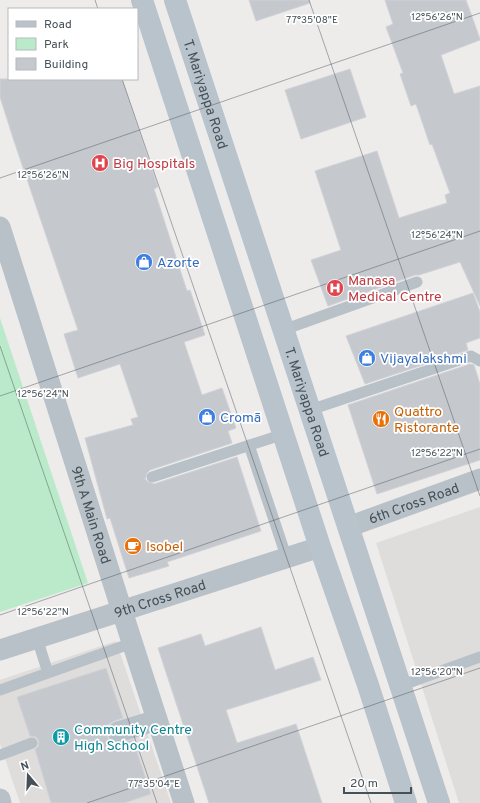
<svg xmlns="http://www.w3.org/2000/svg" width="480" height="803" viewBox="0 0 480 803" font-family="Overpass,sans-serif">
<rect width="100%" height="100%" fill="#eeebeb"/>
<path fill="#dfdcdc" d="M 480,507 L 480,803 L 459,803 L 376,543 Z
M 116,641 L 171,803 L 20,803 L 0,744 L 0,680 Z"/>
<path fill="#bbeaca" d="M 0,318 L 88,583 L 0,612 Z"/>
<path fill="#c5c9ce" stroke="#cfd2d7" d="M 249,0 L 309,0 L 310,3 L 256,21 Z
M 385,0 L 466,0 L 480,39 L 480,40 L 441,55 L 454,94 L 480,86 L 480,306 L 460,262 L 419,275 L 415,275 L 328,306 L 311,260 L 341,250 L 315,171 L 377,151 L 399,218 L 447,203 L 445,195 L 450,193 L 432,144 L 430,145 L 416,104 L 411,106 L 400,74 L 403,73 L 386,27 L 393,24 Z
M 350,69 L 366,117 L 301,139 L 285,90 Z
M 0,79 L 122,79 L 158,187 L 154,189 L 187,291 L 190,290 L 205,335 L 184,342 L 202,395 L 222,388 L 236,428 L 228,431 L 232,443 L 150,470 L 147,473 L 145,479 L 148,482 L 154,484 L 237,457 L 261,531 L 167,562 L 169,566 L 129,578 L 110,518 L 107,519 L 85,438 L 133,425 L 131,419 L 138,417 L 120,364 L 78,378 L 64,334 L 78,330 L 13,138 L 0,97 Z
M 473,293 L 480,312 L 480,338 L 466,343 L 468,350 L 365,384 L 346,336 Z
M 470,364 L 474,365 L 480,384 L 480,460 L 377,494 L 348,405 Z
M 261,627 L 275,670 L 313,657 L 321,680 L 226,710 L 237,743 L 296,724 L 322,803 L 209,803 L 158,648 L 201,634 L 205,646 Z
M 106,668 L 123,718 L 114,721 L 109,724 L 106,730 L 107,736 L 110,741 L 116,744 L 133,740 L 151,794 L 124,803 L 51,803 L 35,749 L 38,747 L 39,741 L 36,737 L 30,736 L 17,697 Z"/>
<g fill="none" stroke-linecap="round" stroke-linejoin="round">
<path stroke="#b7c1c7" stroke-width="11" d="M 283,330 L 417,282
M 310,410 L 471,356 L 480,361
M 249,445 L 287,559
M 152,477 L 284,434
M 37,638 L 48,673
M 400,686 L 480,657
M 0,690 L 132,643
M 0,755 L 32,743"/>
<g stroke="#b7c1c7" stroke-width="21">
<path id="s1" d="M 0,227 L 122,611 L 184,803"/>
<path id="s2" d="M 348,527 L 480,479"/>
<path id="s3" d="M 0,650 L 320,547"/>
<path d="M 118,732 L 157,720"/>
<path d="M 0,799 L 1,803"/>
</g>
<g stroke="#b8c3cc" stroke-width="22">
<path d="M 142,0 L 320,547 L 368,685 L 406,803"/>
<path id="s4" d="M 175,0 L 439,803"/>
</g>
</g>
<path fill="none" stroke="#455057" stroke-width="1" stroke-opacity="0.45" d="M 95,0 L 98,9M 309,0 L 480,496M 122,79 L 371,803M 0,178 L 480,13M 0,346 L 157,803M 0,396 L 480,231M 0,615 L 480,449M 87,803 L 480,668"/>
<defs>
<symbol id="hospital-disc" viewBox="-11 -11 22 22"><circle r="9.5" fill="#e0444e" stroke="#fff"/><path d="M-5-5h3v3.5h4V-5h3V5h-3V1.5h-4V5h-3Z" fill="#fff"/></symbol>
<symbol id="shop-disc" viewBox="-11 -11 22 22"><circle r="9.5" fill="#3f7fe0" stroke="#fff"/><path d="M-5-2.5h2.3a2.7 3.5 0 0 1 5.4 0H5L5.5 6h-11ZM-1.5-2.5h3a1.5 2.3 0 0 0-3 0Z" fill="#fff"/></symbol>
<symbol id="restaurant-disc" viewBox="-11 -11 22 22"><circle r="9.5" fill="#e8710a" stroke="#fff"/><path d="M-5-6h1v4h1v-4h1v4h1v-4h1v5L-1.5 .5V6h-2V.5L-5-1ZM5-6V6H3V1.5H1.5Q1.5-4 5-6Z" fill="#fff"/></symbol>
<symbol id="cafe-disc" viewBox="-11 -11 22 22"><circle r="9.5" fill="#e8710a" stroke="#fff"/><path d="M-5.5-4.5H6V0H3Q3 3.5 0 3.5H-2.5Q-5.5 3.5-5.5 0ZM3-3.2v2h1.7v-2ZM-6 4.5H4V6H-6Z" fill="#fff"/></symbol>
<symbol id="building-disc" viewBox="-11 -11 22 22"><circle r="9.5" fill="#0f9aa8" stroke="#fff"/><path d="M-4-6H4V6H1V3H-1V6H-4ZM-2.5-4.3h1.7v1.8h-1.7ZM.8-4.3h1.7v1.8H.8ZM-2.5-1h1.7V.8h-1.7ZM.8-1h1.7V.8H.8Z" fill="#fff"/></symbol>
</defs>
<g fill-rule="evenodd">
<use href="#hospital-disc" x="90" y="153" width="20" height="20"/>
<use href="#shop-disc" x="134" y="252" width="20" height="20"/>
<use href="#hospital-disc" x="325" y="278" width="20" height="20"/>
<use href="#shop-disc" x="357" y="348" width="20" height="20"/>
<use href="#shop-disc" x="197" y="407" width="20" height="20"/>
<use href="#restaurant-disc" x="371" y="409" width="20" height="20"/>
<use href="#cafe-disc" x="123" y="536" width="20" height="20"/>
<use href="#building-disc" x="51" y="727" width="20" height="20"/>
</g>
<g text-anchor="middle" stroke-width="3.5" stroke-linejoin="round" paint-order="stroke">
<g font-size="14" fill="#455057" stroke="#fff">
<text dy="5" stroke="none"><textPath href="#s4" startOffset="99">T. Mariyappa Road</textPath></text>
<text dy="5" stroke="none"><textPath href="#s4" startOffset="423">T. Mariyappa Road</textPath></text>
<text dy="5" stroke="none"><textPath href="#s2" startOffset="70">6th Cross Road</textPath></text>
<text dy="5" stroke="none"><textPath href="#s1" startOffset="302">9th A Main Road</textPath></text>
<text dy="5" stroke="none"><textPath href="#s3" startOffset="168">9th Cross Road</textPath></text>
</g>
<g font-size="14" fill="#be3a42" stroke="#fff" text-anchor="start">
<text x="113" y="168">Big Hospitals</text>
<text x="348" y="285">Manasa<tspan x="348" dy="16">Medical Centre</tspan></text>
</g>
<g font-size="14" fill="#366cbe" stroke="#fff" text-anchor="start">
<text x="157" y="267">Azorte</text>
<text x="380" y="363">Vijayalakshmi</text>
<text x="220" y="422">Cromā</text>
</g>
<g font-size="14" fill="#c56008" stroke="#fff" text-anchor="start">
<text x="394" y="416">Quattro<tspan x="394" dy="16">Ristorante</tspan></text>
<text x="146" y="551">Isobel</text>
</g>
<g font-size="14" fill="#0d838f" stroke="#fff" text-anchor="start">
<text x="74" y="734">Community Centre<tspan x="74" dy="16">High School</tspan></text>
</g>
</g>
<g font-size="10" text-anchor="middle" fill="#455057" stroke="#fff" stroke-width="3.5" stroke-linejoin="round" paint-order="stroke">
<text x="437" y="20">12°56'26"N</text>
<text x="312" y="23">77°35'08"E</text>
<text x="43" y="178">12°56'26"N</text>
<text x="437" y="238">12°56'24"N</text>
<text x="43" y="397">12°56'24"N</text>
<text x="437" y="456">12°56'22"N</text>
<text x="43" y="615">12°56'22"N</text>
<text x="437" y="675">12°56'20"N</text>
<text x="154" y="787">77°35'04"E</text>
</g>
<rect x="8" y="8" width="130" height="72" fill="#ffffff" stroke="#b5b9bc"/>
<rect x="16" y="21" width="20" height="6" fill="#b8c3cc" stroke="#b5b9bc"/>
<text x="44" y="28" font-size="12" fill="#455057">Road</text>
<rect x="16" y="38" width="20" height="12" fill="#bbeaca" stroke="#b5b9bc"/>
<text x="44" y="48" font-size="12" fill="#455057">Park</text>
<rect x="16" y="58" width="20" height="12" fill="#c5c9ce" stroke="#b5b9bc"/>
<text x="44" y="68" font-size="12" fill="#455057">Building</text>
<g transform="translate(28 775) rotate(341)" stroke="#ffffff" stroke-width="3" paint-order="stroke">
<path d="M0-3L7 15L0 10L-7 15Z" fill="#455057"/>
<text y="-6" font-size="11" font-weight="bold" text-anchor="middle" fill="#455057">N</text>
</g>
<path d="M344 787v6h67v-6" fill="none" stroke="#455057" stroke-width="2"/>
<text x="350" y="787" font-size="12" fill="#455057" stroke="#ffffff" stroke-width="3" paint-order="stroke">20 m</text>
</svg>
